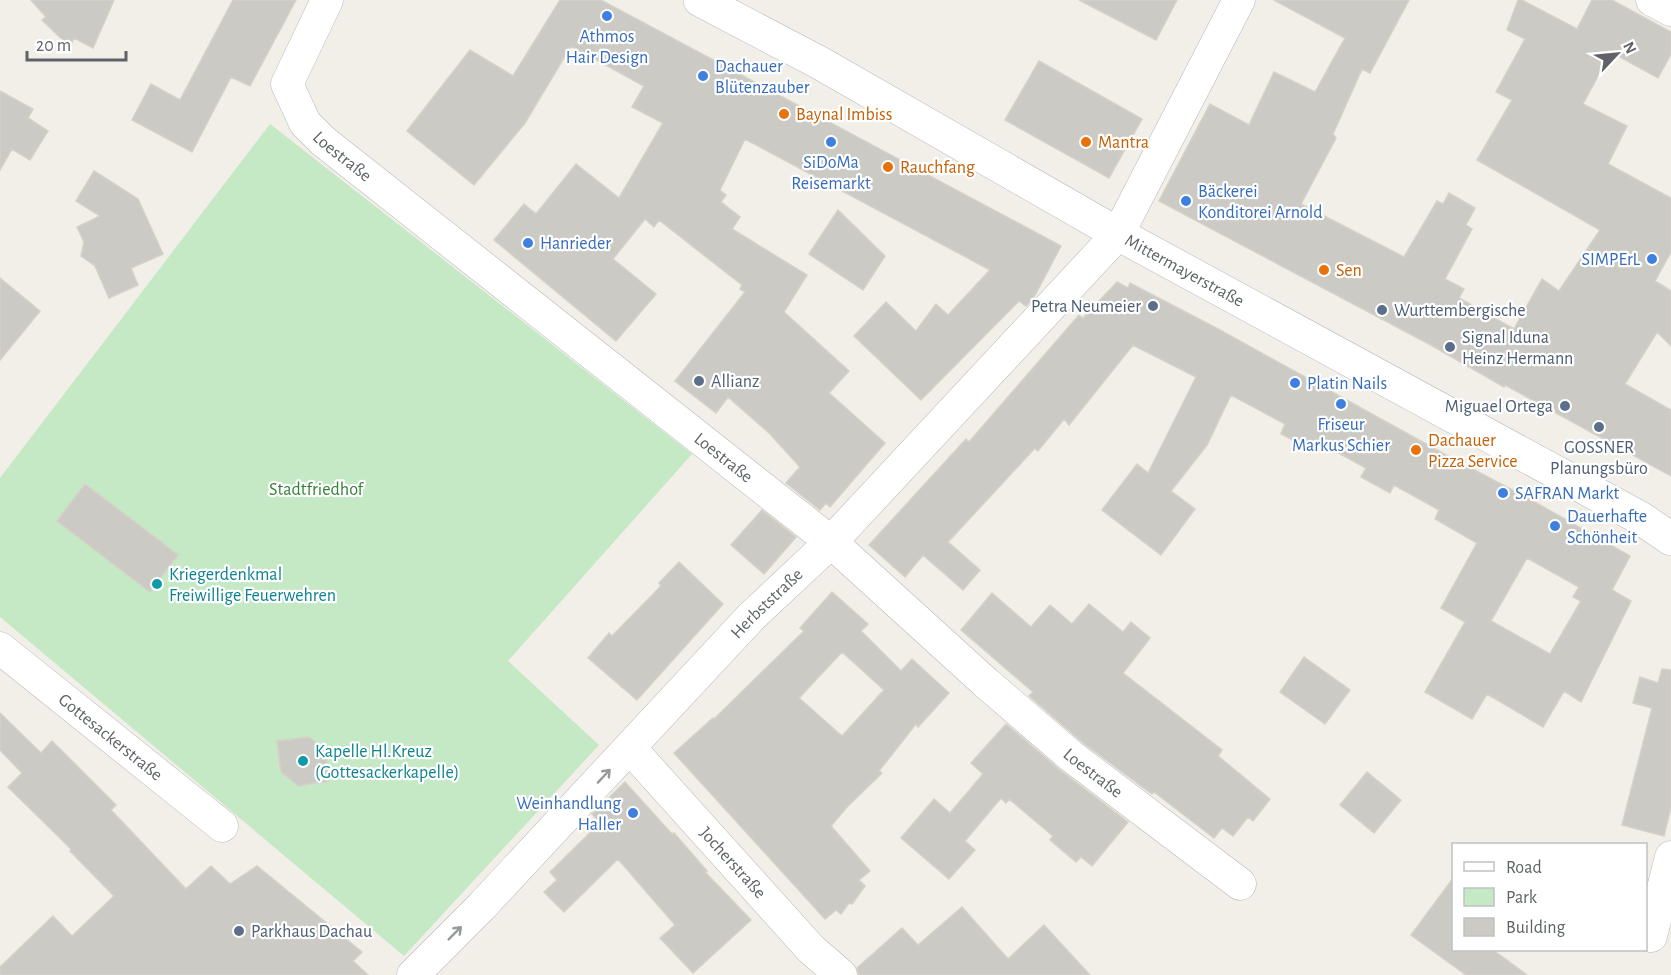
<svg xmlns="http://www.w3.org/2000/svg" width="1671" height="975" viewBox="0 0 1671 975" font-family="'Alegreya Sans',sans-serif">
<rect width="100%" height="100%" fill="#f1efe8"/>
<path fill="#c5e8c5" d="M 270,124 L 692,454 L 508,661 L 599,745 L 404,956 L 0,617 L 0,478 Z"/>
<path fill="#cccac5" stroke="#d6d1c6" stroke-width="1.5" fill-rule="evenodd" d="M 31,0 L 114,0 L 93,48 L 74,38 L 70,47 L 42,20 L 46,17 Z
M 233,0 L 296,0 L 250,86 L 231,77 L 192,152 L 132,120 L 151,84 L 180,100 Z
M 560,0 L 601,0 L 1061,246 L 1033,299 L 1026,306 L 1019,301 L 921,400 L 854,336 L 886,302 L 916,331 L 936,304 L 948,315 L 990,270 L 745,139 L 720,190 L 726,195 L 721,202 L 740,217 L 732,229 L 807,275 L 784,312 L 849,371 L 829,393 L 885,443 L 830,507 L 826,503 L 820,510 L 786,483 L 800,467 L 769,433 L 728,397 L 716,413 L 675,381 L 745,292 L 740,289 L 742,285 L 659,220 L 654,227 L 645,219 L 613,259 L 656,294 L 616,341 L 494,240 L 524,204 L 536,214 L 576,164 L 619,198 L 663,123 L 632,107 L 644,86 L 571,46 L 525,123 L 474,185 L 407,131 L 470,50 L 513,76 Z
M 1079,0 L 1177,0 L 1156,40 Z
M 1274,0 L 1409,0 L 1370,73 L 1362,69 L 1333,134 L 1336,138 L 1301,204 L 1404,257 L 1437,201 L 1443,204 L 1449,193 L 1475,208 L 1466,225 L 1472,229 L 1445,279 L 1464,289 L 1459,298 L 1514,329 L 1542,279 L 1559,291 L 1600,230 L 1477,160 L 1512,100 L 1496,92 L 1525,39 L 1507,30 L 1518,0 L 1522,0 L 1577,29 L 1592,0 L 1612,0 L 1671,32 L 1671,54 L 1658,78 L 1611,52 L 1583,104 L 1627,126 L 1608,164 L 1671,198 L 1671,252 L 1655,281 L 1671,291 L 1671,346 L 1657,332 L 1625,384 L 1671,410 L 1671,476 L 1536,402 L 1505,385 L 1504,387 L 1429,344 L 1159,201 L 1210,104 L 1249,125 L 1274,72 L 1315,92 L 1345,38 Z
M 1039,61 L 1142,119 L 1109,178 L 1005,120 Z
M 0,91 L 33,109 L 28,118 L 48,131 L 30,160 L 12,149 L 0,170 Z
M 94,171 L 138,199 L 163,254 L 131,268 L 138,285 L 109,298 L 95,266 L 81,256 L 84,242 L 77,227 L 100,216 L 76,201 Z
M 838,210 L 885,256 L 863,290 L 809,254 Z
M 0,278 L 40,311 L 0,360 Z
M 1117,282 L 1128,288 L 1130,283 L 1220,330 L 1446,455 L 1526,497 L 1630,556 L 1612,590 L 1631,601 L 1581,702 L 1564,691 L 1543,727 L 1487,694 L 1472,719 L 1425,692 L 1465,622 L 1441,608 L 1477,543 L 1435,519 L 1439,510 L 1394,485 L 1390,493 L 1361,477 L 1366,468 L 1315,440 L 1310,449 L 1281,434 L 1285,424 L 1231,395 L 1207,445 L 1171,491 L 1195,509 L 1161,555 L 1102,510 L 1137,464 L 1148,473 L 1196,377 L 1133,345 L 1069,425 L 1064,419 L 1038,451 L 1035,448 L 948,542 L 980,570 L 963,590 L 923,555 L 905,577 L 869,545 L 966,439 L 969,442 L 1079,315 L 1083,318 ZM 1527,558 L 1579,587 L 1573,597 L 1581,601 L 1550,654 L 1491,621 Z
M 85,484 L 178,555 L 150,592 L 57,521 Z
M 762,510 L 796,537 L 764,574 L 731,545 Z
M 679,562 L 723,604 L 637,700 L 588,658 L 609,633 L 612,636 L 661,586 L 659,583 Z
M 832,592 L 868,624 L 861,631 L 901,671 L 912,659 L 949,693 L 918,727 L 916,724 L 879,771 L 882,773 L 847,807 L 831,826 L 870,871 L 859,880 L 865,886 L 852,904 L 849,903 L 841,914 L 836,910 L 825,919 L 674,753 L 713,718 L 714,719 L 804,631 L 800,628 ZM 842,652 L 884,690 L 842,736 L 799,698 Z
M 992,593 L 1031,627 L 1050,605 L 1072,624 L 1089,604 L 1123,632 L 1131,622 L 1150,638 L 1123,673 L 1222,750 L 1218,756 L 1270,799 L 1253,821 L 1248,817 L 1233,836 L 1222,828 L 1214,838 L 1154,792 L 1152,794 L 1082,742 L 1029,696 L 1033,692 L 961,630 Z
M 1304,657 L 1350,690 L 1325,724 L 1280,692 Z
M 1662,669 L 1671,670 L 1671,807 L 1664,836 L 1622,825 L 1652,708 L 1633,703 L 1640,677 L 1658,683 Z
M 0,713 L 41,753 L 52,741 L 116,805 L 111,810 L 186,889 L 211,866 L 230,884 L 257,866 L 362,952 L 353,961 L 368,975 L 0,975 L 0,967 L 53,916 L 72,936 L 114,896 L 70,851 L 71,849 L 8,787 L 22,773 L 0,750 Z
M 1006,724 L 1060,770 L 1128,822 L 1092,866 L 1081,857 L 1076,862 L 1050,840 L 1053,836 L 1009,799 L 1006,803 L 1001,798 L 965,841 L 975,850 L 949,879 L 901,838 L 934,799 L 950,813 L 983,774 L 971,763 Z
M 309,737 L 326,751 L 328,781 L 298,786 L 281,772 L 277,741 Z
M 1367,772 L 1401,800 L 1374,833 L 1340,805 Z
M 625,782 L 672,834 L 674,833 L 707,871 L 705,872 L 751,920 L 693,973 L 660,938 L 675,925 L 618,859 L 564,912 L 544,892 L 557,880 L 550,872 L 600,823 L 592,814 Z
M 1454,877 L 1454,950 L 1493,950 L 1527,975 L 1466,975 L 1411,935 Z
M 962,907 L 1008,959 L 1044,925 L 1090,975 L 859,975 L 857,968 L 902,928 L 918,945 Z"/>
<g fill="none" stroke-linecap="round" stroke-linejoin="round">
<defs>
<g id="minor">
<path id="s1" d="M 327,0 L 287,84 L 305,123 L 323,141 L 831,542 L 985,682 L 1071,756 L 1240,884"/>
<path d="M 1652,0 L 1671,10"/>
<path id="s2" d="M 0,648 L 222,826"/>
<path id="s3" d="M 630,748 L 811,949 L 841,975"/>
<path d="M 1651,936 L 1671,857"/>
<path id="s4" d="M 413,975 L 481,907 L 751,617 L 831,542 L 1118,234 L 1239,0"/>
</g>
<g id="secondary">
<path id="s5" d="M 700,0 L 820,63 L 1118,234 L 1642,519 L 1671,539"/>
</g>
</defs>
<use href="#minor" stroke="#b5b8bc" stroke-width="33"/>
<use href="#secondary" stroke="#b6babf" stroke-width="34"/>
<use href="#minor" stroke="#fff" stroke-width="32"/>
<use href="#secondary" stroke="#fff" stroke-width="33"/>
</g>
<defs><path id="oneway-shaft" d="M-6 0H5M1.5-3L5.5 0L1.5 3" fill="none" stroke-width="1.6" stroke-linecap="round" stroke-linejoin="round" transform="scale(1.5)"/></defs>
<g stroke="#979a9d">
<use href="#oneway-shaft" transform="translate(604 776) rotate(-47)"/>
<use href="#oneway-shaft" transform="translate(455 933) rotate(-45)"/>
</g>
<g fill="#3f7fe0" stroke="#fff" stroke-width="2">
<circle cx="607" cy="16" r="6"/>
<circle cx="703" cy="76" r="6"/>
<circle cx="831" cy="142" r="6"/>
<circle cx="1186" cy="201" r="6"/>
<circle cx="528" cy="243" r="6"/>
<circle cx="1652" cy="259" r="6"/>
<circle cx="1295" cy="383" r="6"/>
<circle cx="1341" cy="404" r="6"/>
<circle cx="1503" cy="493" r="6"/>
<circle cx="1555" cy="526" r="6"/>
<circle cx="633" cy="813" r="6"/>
</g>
<g fill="#e8710a" stroke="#fff" stroke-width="2">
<circle cx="784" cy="114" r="6"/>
<circle cx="1086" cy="142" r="6"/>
<circle cx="888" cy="167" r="6"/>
<circle cx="1324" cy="270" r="6"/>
<circle cx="1416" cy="450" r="6"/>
</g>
<g fill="#5c6f8a" stroke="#fff" stroke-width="2">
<circle cx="1153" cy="306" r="6"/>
<circle cx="1382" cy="310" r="6"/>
<circle cx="1450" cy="347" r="6"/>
<circle cx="699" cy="381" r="6"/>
<circle cx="1565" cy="406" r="6"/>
<circle cx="1599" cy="427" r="6"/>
<circle cx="239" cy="931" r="6"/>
</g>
<g fill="#0f9aa8" stroke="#fff" stroke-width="2">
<circle cx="157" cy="584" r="6"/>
<circle cx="303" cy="761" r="6"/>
</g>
<g text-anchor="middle" stroke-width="4.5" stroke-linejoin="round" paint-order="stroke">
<g font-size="18" fill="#366cbe" stroke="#fff" text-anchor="start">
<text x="607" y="42" text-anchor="middle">Athmos<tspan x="607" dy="21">Hair Design</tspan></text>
<text x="715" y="72">Dachauer<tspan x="715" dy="21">Blütenzauber</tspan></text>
<text x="831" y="168" text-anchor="middle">SiDoMa<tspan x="831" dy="21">Reisemarkt</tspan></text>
<text x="1198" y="197">Bäckerei<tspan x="1198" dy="21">Konditorei Arnold</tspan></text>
<text x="540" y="249">Hanrieder</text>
<text x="1640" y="265" text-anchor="end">SIMPErL</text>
<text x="1307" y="389">Platin Nails</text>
<text x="1341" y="430" text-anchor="middle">Friseur<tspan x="1341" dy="21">Markus Schier</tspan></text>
<text x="1515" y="499">SAFRAN Markt</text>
<text x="1567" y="522">Dauerhafte<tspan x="1567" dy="21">Schönheit</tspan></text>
<text x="621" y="809" text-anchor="end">Weinhandlung<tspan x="621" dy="21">Haller</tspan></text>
</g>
<g font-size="18" fill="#c56008" stroke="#fff" text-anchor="start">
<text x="796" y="120">Baynal Imbiss</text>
<text x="1098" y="148">Mantra</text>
<text x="900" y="173">Rauchfang</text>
<text x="1336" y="276">Sen</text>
<text x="1428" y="446">Dachauer<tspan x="1428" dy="21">Pizza Service</tspan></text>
</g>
<g font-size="18" fill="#5f6368" stroke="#fff">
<text dy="6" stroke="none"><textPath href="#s1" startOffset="186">Loestraße</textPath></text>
<text dy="6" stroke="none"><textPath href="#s5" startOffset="555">Mittermayerstraße</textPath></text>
<text dy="6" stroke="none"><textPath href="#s1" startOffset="672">Loestraße</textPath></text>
<text dy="6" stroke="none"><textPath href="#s4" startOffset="513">Herbststraße</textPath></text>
<text dy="6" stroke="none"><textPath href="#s2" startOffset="142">Gottesackerstraße</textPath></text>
<text dy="6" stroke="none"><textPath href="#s1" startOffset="1158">Loestraße</textPath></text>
<text dy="6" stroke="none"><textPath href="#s3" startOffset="154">Jocherstraße</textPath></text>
</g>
<g font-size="18" fill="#4e5e75" stroke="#fff" text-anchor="start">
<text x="1141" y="312" text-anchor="end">Petra Neumeier</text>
<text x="1394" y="316">Wurttembergische</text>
<text x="1462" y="343">Signal Iduna<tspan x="1462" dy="21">Heinz Hermann</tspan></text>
<text x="711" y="387">Allianz</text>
<text x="1553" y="412" text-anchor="end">Miguael Ortega</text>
<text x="1599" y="453" text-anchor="middle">GOSSNER<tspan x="1599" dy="21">Planungsbüro</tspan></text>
<text x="251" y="937">Parkhaus Dachau</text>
</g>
<g font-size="18" fill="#348238" stroke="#fff">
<text x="316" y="495">Stadtfriedhof</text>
</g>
<g font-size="18" fill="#0d838f" stroke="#fff" text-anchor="start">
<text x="169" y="580">Kriegerdenkmal<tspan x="169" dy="21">Freiwillige Feuerwehren</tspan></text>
<text x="315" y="757">Kapelle Hl.Kreuz<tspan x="315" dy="21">(Gottesackerkapelle)</tspan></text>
</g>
</g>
<rect x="1452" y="843" width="195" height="108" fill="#ffffff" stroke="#bfc1c3" stroke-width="1.5"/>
<rect x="1464" y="862" width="30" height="9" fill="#ffffff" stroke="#bfc1c3" stroke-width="1.5"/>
<text x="1506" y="873" font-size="18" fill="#5f6368">Road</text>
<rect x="1464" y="888" width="30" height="18" fill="#c5e8c5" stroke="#bfc1c3" stroke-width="1.5"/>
<text x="1506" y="903" font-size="18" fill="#5f6368">Park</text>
<rect x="1464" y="918" width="30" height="18" fill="#cccac5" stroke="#bfc1c3" stroke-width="1.5"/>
<text x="1506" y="933" font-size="18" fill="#5f6368">Building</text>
<g transform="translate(1617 54) rotate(64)" stroke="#ffffff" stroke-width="4.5" paint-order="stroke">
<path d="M0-4.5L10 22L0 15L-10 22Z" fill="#5f6368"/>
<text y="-9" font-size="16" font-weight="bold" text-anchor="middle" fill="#5f6368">N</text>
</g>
<path d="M27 51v9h99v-9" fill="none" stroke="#5f6368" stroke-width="3"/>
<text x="36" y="51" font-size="18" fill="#5f6368" stroke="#ffffff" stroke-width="4.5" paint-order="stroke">20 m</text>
</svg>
